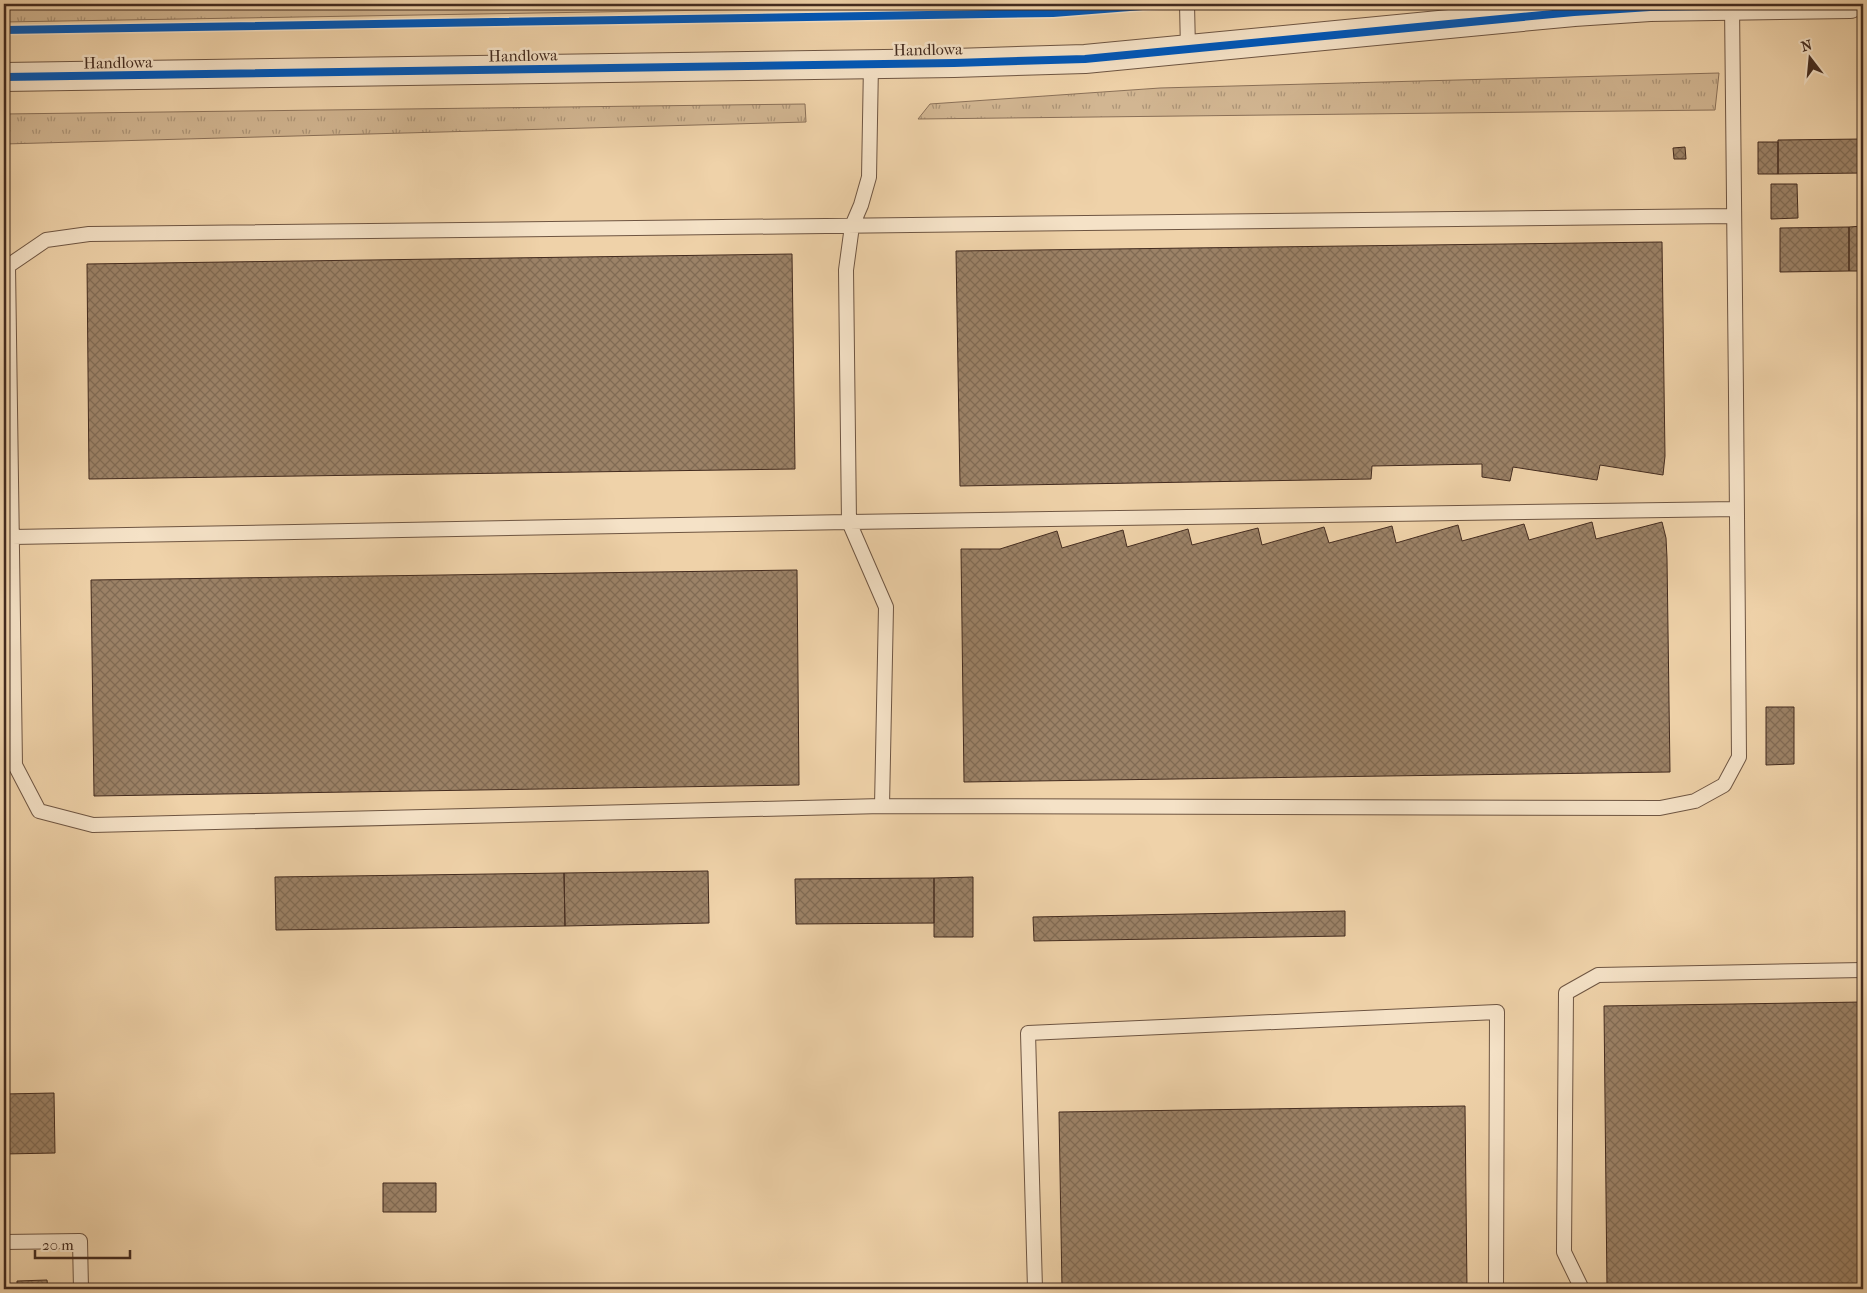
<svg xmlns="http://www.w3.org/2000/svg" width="1867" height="1293" viewBox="0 0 1867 1293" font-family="'IM FELL French Canon',serif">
<defs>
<pattern id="grass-tufts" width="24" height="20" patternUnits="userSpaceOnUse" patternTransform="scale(1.25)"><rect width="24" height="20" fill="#d2b692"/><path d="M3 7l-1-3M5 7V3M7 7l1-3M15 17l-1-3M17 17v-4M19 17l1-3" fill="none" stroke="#ac9477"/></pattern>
<pattern id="building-cross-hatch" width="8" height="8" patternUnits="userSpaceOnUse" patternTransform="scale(1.25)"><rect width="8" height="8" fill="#9c8267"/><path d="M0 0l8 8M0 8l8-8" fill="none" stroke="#816b54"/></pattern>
</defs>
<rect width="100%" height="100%" fill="#efd2a9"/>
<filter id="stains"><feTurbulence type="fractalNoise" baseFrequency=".004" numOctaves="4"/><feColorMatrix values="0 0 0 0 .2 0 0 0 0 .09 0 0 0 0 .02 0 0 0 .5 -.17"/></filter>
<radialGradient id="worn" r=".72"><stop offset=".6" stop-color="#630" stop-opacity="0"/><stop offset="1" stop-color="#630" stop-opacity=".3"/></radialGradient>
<path fill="url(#grass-tufts)" stroke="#8a7058" d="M 4,4 L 1070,4 L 4,22 Z
M 1719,73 L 1715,110 L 918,119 L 930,104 L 1160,88 Z
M 805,104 L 806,122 L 4,144 L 4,114 Z"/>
<path fill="url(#building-cross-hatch)" stroke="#432b1f" d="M 1863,139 L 1863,173 L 1778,174 L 1778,140 Z
M 1758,142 L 1778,142 L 1778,174 L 1758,174 Z
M 1685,147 L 1686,159 L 1674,159 L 1673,148 Z
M 1771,184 L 1797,184 L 1798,218 L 1771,219 Z
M 1863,226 L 1863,271 L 1849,271 L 1849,227 Z
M 1849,227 L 1849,271 L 1780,272 L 1780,228 Z
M 1662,242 L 1665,456 L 1663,475 L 1600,465 L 1597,480 L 1513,467 L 1510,481 L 1482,477 L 1482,464 L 1372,466 L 1371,479 L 960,486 L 956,251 Z
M 792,254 L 795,469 L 89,479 L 87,264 Z
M 1592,522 L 1596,539 L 1662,522 L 1666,538 L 1667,558 L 1670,772 L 964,782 L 961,549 L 1000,549 L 1057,531 L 1062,548 L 1123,530 L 1127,547 L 1188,529 L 1192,545 L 1258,528 L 1262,545 L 1324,527 L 1329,543 L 1392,526 L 1396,543 L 1458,525 L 1462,541 L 1524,524 L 1529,540 Z
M 797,570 L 799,785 L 94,796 L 91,580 Z
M 1766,707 L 1794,707 L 1794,764 L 1766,765 Z
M 708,871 L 709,923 L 565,926 L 564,873 Z
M 564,873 L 565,926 L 276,930 L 275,877 Z
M 973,877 L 973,937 L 934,937 L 934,878 Z
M 934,878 L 934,923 L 796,924 L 795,879 Z
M 1345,911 L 1345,936 L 1034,941 L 1033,917 Z
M 1863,1002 L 1863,1285 L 1607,1288 L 1604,1006 Z
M 54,1093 L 55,1153 L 4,1154 L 4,1094 Z
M 1465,1106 L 1467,1289 L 1062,1289 L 1059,1112 Z
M 383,1183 L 436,1183 L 436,1212 L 383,1212 Z
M 47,1280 L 48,1289 L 17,1289 L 17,1281 Z
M 1822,1285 L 1863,1285 L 1863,1289 L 1822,1289 Z"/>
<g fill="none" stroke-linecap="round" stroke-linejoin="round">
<defs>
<path id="lane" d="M 1187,4 L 1188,50
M 1732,5 C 1735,256 1737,506 1739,757 L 1724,785 L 1695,801 L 1660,808 L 882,806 L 93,825 L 39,811 L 15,765 L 8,266 L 46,240 L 89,234 L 1734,216
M 871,64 L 869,177 L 861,205 L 852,226 L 846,270 L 849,522 L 886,607 L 882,806
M 12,537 L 849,522 L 1737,509
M 4,1242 L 80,1241 L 81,1289
M 1035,1289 L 1028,1033 L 1497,1012 L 1496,1289
M 1582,1289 L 1564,1252 L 1566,993 L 1598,975 L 1863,970"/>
<path id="street" d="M 4,77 L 954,63 L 1085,59 L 1574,12 L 1650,7 L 1850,4"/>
</defs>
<use href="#lane" stroke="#6e5542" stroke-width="16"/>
<use href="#street" stroke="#6e5542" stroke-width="30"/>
<use href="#lane" stroke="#f5e2c7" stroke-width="14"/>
<use href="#street" stroke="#f5e2c7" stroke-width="28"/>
<defs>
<path id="cycleway" d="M 4,30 L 1053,13 L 1168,4
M 4,77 L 954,63 L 1085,59 L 1574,12 L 1650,7 L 1850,4"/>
</defs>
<use href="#cycleway" stroke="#f5e2c7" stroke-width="11"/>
<use href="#cycleway" stroke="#0057b8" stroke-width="8"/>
</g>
<g text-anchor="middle" stroke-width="5" stroke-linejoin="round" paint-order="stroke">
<g font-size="16" fill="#432b1f" stroke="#f5e2c7">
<text transform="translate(928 49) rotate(-1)" y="6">Handlowa</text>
<text transform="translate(523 55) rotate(-1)" y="6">Handlowa</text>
<text transform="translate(118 62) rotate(-1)" y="6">Handlowa</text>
</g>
</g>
<rect width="1867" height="1293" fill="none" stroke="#efd2a9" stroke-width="20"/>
<rect x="5" y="5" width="1857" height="1283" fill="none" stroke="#432b1f" stroke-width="2.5"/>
<rect x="10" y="10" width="1847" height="1273" fill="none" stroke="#432b1f"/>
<g transform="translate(1810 58) rotate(344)" stroke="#f5e2c7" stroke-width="4" paint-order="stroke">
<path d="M0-4L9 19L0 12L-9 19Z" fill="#432b1f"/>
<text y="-8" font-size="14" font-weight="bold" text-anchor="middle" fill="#432b1f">N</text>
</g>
<path d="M35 1250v8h95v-8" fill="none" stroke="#432b1f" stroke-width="2.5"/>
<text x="42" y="1250" font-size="15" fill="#432b1f" stroke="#f5e2c7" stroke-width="4" paint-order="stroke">20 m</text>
<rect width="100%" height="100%" filter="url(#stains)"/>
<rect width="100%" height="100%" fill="url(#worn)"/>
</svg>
